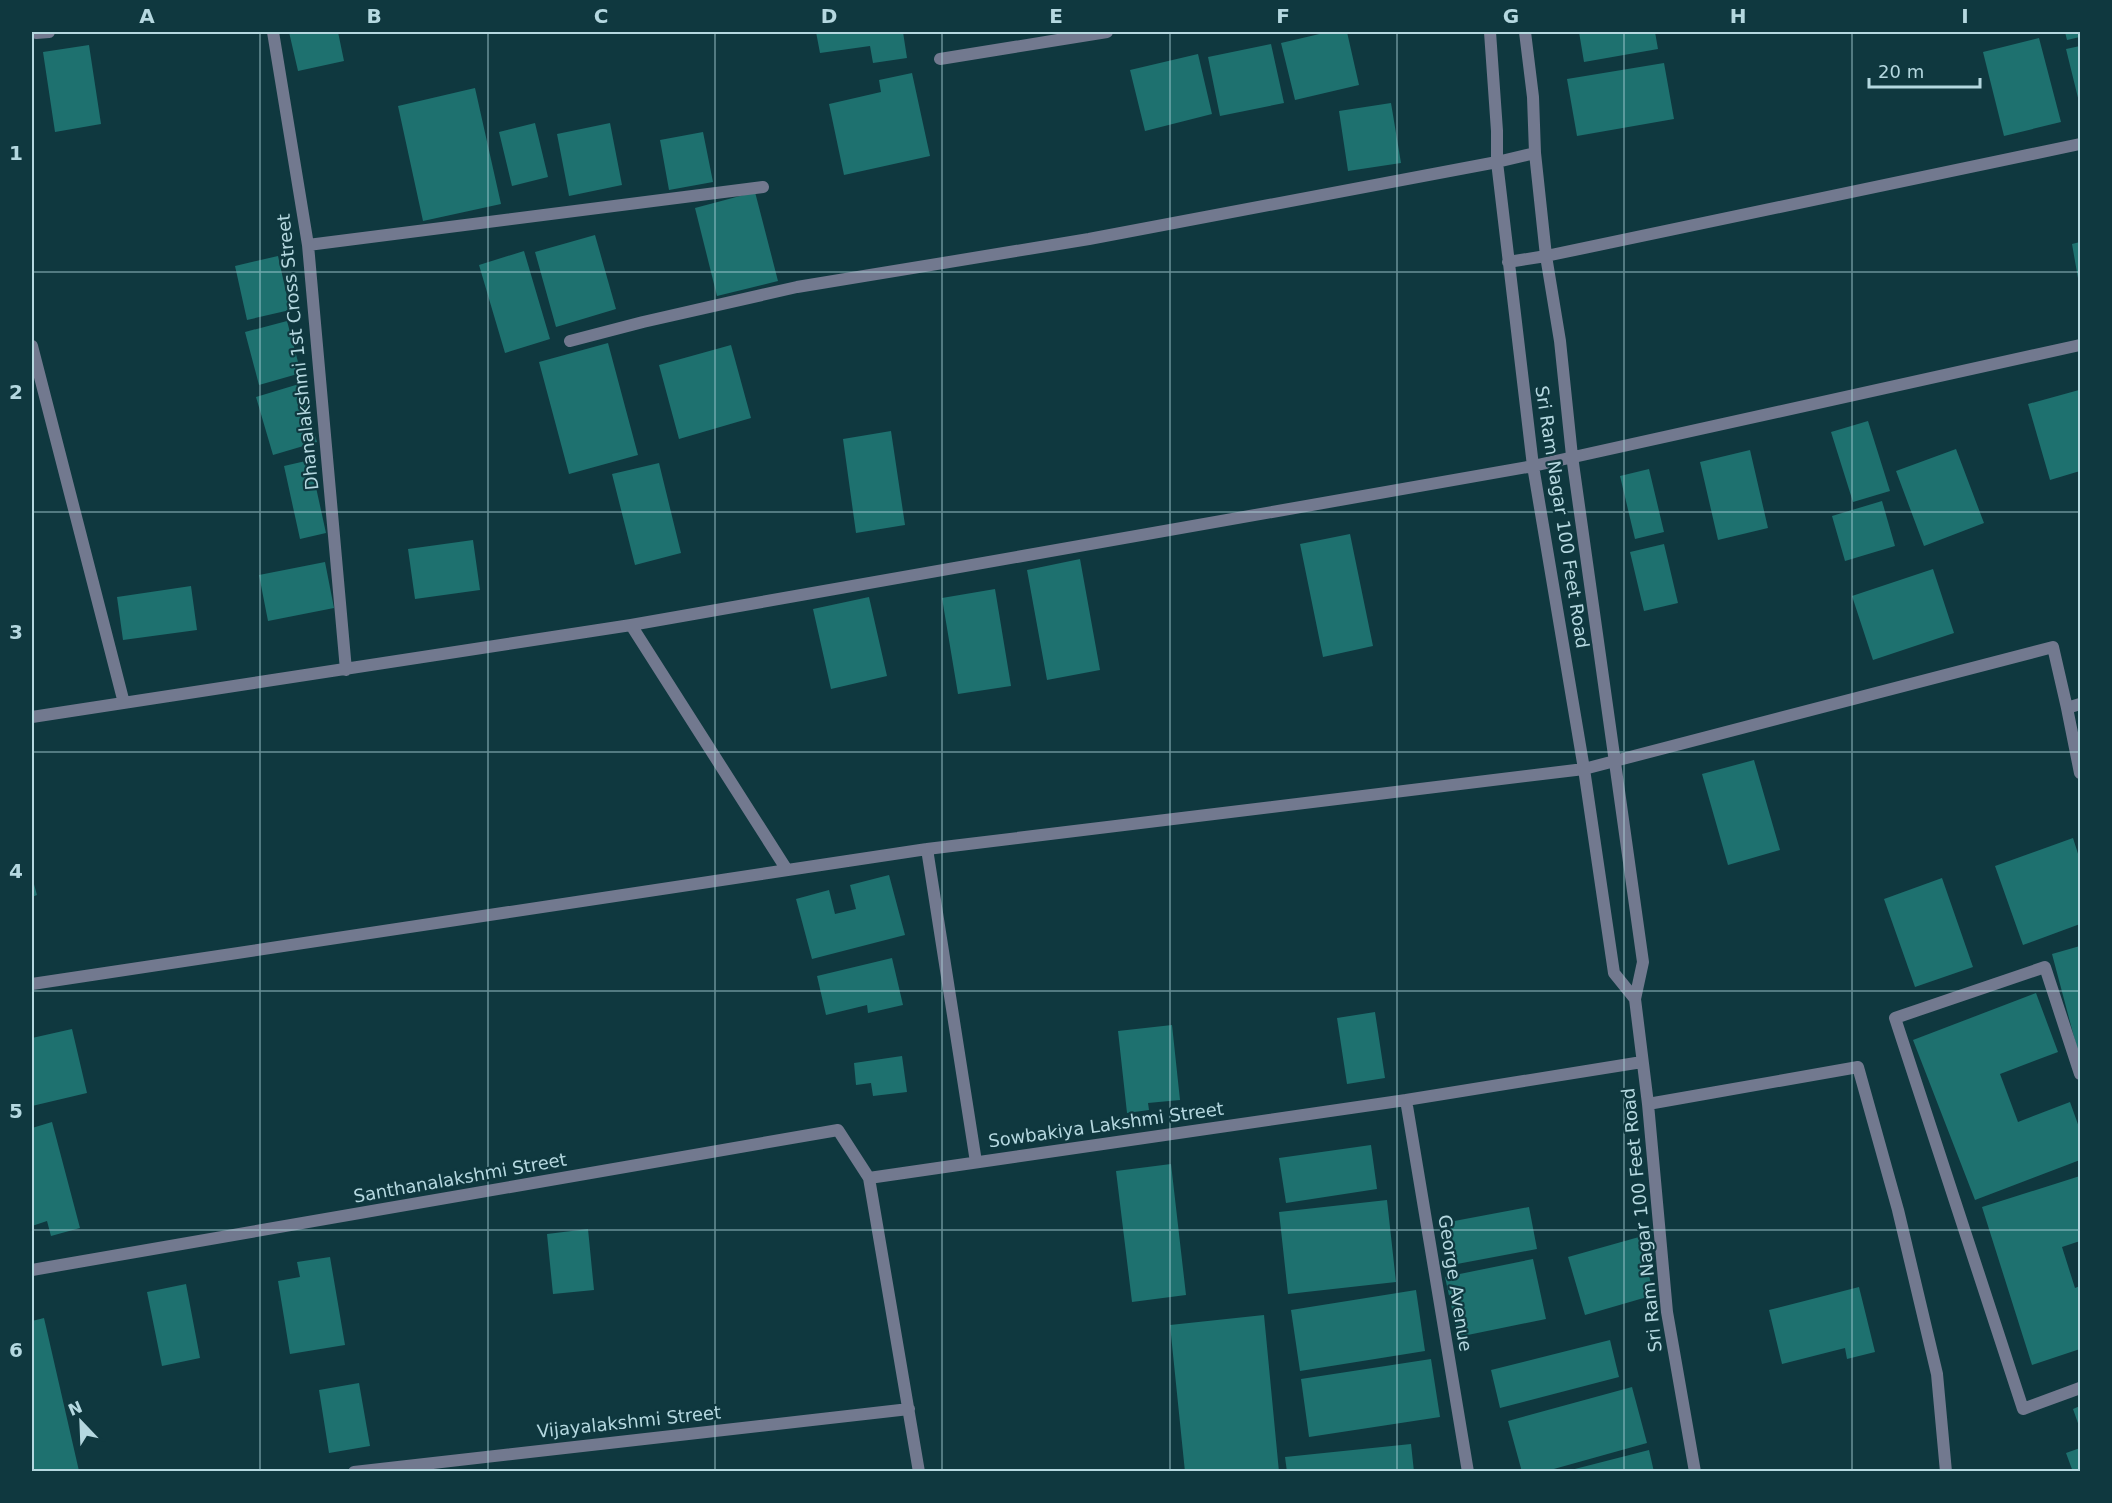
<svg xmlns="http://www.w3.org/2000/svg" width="2112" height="1503" viewBox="0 0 2112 1503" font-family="'DejaVu Sans',sans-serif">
<rect width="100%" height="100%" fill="#0f383f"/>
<path fill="#1e716f" d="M 289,32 L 338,32 L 344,61 L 298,71 Z
M 816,32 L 903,32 L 907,58 L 873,63 L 870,46 L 820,53 Z
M 1328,32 L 1347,32 L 1359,85 L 1295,100 L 1281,43 Z
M 1579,32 L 1655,32 L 1658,49 L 1584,62 Z
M 2065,32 L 2080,32 L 2080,37 L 2067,40 Z
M 2039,38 L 2061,122 L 2004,136 L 1983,52 Z
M 1271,44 L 1284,103 L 1220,116 L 1208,57 Z
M 89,45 L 101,124 L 55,132 L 43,52 Z
M 2080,46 L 2080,106 L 2066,49 Z
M 1198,54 L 1212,114 L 1145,131 L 1130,70 Z
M 1664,63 L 1674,119 L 1577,136 L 1567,79 Z
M 912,73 L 930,156 L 844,175 L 829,104 L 881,92 L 879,80 Z
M 475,88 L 501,204 L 423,221 L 398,106 Z
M 1391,103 L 1401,163 L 1348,171 L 1339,111 Z
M 535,123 L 548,177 L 512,186 L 499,132 Z
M 610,123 L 622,185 L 569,196 L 557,134 Z
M 703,132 L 713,182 L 669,190 L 660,140 Z
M 755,192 L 778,281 L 717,296 L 695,208 Z
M 595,235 L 616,309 L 556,327 L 535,252 Z
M 2080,242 L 2080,284 L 2079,284 L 2072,244 Z
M 524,251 L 550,339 L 505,353 L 479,265 Z
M 278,256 L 290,310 L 247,320 L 235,266 Z
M 287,321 L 301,373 L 259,385 L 245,332 Z
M 608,343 L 638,455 L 569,474 L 539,362 Z
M 731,345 L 751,418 L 679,439 L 659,365 Z
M 299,384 L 317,442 L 273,455 L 256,397 Z
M 2079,390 L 2080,471 L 2050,480 L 2028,404 Z
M 1868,421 L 1890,491 L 1853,502 L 1831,432 Z
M 891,431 L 905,525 L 856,533 L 843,439 Z
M 1956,449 L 1984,523 L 1924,546 L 1896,471 Z
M 1750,450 L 1768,528 L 1718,540 L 1700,462 Z
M 310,460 L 326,533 L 300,539 L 284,466 Z
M 659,463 L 681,553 L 635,565 L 612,474 Z
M 1649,469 L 1664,532 L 1635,539 L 1620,476 Z
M 1882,501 L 1895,546 L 1845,561 L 1832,516 Z
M 1350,534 L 1373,646 L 1323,657 L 1300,544 Z
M 473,540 L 480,590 L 415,599 L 408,549 Z
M 1664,544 L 1678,603 L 1644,611 L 1630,552 Z
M 1080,559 L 1100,670 L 1047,680 L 1027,570 Z
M 325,562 L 334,608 L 268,621 L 259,575 Z
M 1933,569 L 1954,633 L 1873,660 L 1852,596 Z
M 191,586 L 197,630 L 123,640 L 117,597 Z
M 995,589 L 1011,686 L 958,694 L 942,598 Z
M 869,597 L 887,676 L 831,689 L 813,609 Z
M 1754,760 L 1780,850 L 1728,865 L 1702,774 Z
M 2073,838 L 2080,860 L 2080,924 L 2023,945 L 1995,866 Z
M 889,875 L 905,935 L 812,959 L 796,899 L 829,890 L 835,914 L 856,909 L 850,885 Z
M 32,877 L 37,895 L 32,897 Z
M 1942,878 L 1973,967 L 1915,987 L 1884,899 Z
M 2080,946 L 2080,1051 L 2078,1052 L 2052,954 Z
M 892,958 L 903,1005 L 868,1013 L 867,1005 L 826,1015 L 817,976 Z
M 2036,993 L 2058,1052 L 2000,1074 L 2018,1122 L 2070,1102 L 2080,1130 L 2080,1160 L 1975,1200 L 1913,1040 Z
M 1375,1012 L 1385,1078 L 1347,1084 L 1337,1018 Z
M 1172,1025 L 1180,1100 L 1148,1103 L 1149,1110 L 1127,1113 L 1118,1031 Z
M 72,1029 L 87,1093 L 32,1106 L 32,1038 Z
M 902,1056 L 907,1092 L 873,1096 L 871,1083 L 856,1085 L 854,1063 Z
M 52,1122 L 80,1228 L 51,1236 L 47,1221 L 32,1226 L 32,1128 Z
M 1371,1145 L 1377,1189 L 1286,1203 L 1279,1158 Z
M 1171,1164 L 1186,1295 L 1132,1302 L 1116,1171 Z
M 2080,1176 L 2080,1241 L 2062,1247 L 2075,1288 L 2080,1286 L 2080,1349 L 2032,1365 L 1982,1207 Z
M 1387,1200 L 1396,1282 L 1288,1294 L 1279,1212 Z
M 1529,1207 L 1537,1249 L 1457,1264 L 1449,1222 Z
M 588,1229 L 594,1290 L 553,1294 L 547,1234 Z
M 1639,1237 L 1654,1295 L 1585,1315 L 1568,1257 Z
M 330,1257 L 345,1345 L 290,1354 L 278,1281 L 300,1277 L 297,1262 Z
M 1533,1259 L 1546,1319 L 1458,1337 L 1445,1277 Z
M 186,1284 L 200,1358 L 162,1366 L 147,1292 Z
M 1859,1287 L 1875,1352 L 1847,1359 L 1845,1348 L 1782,1364 L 1769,1310 Z
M 1416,1290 L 1425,1351 L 1300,1371 L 1291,1310 Z
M 1264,1315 L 1279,1472 L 1185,1472 L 1170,1325 Z
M 44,1318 L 79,1471 L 76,1472 L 32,1472 L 32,1321 Z
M 1610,1340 L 1619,1377 L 1500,1408 L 1491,1370 Z
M 1431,1359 L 1440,1417 L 1309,1437 L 1301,1379 Z
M 359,1383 L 370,1446 L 329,1453 L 319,1390 Z
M 1632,1387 L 1647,1443 L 1543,1472 L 1522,1472 L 1508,1421 Z
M 2080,1406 L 2080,1429 L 2073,1409 Z
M 1411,1444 L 1414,1472 L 1287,1472 L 1285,1457 Z
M 2080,1448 L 2080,1472 L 2073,1472 L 2066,1453 Z
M 1649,1450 L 1654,1472 L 1567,1472 L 1567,1471 Z"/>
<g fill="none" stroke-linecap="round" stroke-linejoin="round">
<path stroke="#72798f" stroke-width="12" d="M 2080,1074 L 2045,967 L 1895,1018 L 2023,1409 L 2080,1388"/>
<path stroke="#72798f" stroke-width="12" d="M 273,32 L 308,245 L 346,670
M 1490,32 L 1497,131 L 1497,162 L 1533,466 L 1584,769 L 1614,973 L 1635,999
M 1525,32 L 1533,97 L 1535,153 L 1546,256 L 1560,341 L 1572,456 L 1643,962 L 1635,999 L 1648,1104 L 1667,1312 L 1695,1472
M 36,33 L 49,32
M 940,59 L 1107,32
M 308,245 L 763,187
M 1508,262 L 1546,256 L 2080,144
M 570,341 L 643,322 L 797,287 L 1089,239 L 1497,162 L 1535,153
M 32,346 L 124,703
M 631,625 L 787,870
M 2067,708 L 2080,773
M 32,717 L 631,625 L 1533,466 L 2080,345
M 927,849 L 976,1162
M 32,984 L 927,849 L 1584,769 L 2053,647 L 2067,708 L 2080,704
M 1406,1100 L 1468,1472
M 1648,1104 L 1858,1067 L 1898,1210 L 1937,1374 L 1946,1472
M 32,1270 L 838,1130 L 869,1178
M 354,1472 L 909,1409
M 919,1472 L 869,1178 L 1406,1100 L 1642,1062"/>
</g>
<path fill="none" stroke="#b5d8e0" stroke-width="1.5" stroke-opacity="0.55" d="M 260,32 L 260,1472M 488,32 L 488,1472M 715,32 L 715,1472M 942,32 L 942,1472M 1170,32 L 1170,1472M 1397,32 L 1397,1472M 1624,32 L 1624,1472M 1852,32 L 1852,1472M 32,272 L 2080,272M 32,512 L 2080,512M 32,752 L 2080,752M 32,991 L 2080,991M 32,1230 L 2080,1230"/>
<g text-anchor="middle" stroke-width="4.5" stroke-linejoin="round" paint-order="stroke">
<g font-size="18" fill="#b5d8e0" stroke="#0f383f">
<text transform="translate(298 352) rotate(-96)" y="6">Dhanalakshmi 1st Cross Street</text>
<text transform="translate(1562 517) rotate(81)" y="6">Sri Ram Nagar 100 Feet Road</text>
<text transform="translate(1106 1125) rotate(-8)" y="6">Sowbakiya Lakshmi Street</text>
<text transform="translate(460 1178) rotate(-10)" y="6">Santhanalakshmi Street</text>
<text transform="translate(1642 1220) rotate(-96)" y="6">Sri Ram Nagar 100 Feet Road</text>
<text transform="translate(1455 1283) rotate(81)" y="6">George Avenue</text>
<text transform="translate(629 1422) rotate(-6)" y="6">Vijayalakshmi Street</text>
</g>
</g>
<rect width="2112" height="1503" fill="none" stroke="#0f383f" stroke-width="66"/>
<g transform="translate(81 1422) rotate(337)" stroke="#0f383f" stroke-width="4.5" paint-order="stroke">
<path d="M0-4.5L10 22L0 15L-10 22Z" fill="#b5d8e0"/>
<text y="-9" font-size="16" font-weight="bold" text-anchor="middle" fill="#b5d8e0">N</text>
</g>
<path d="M1869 78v9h111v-9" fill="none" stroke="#b5d8e0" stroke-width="3"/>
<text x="1878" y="78" font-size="18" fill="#b5d8e0" stroke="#0f383f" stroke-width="4.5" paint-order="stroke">20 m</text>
<rect x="33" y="33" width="2046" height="1437" fill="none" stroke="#b5d8e0" stroke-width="2"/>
<g font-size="20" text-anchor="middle" font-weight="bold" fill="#b5d8e0">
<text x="147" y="23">A</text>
<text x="374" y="23">B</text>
<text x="601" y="23">C</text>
<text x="829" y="23">D</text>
<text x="1056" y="23">E</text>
<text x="1283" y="23">F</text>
<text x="1511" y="23">G</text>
<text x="1738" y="23">H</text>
<text x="1965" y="23">I</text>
<text x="16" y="160">1</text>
<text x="16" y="399">2</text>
<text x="16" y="639">3</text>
<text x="16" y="878">4</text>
<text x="16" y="1118">5</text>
<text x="16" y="1357">6</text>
</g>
</svg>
